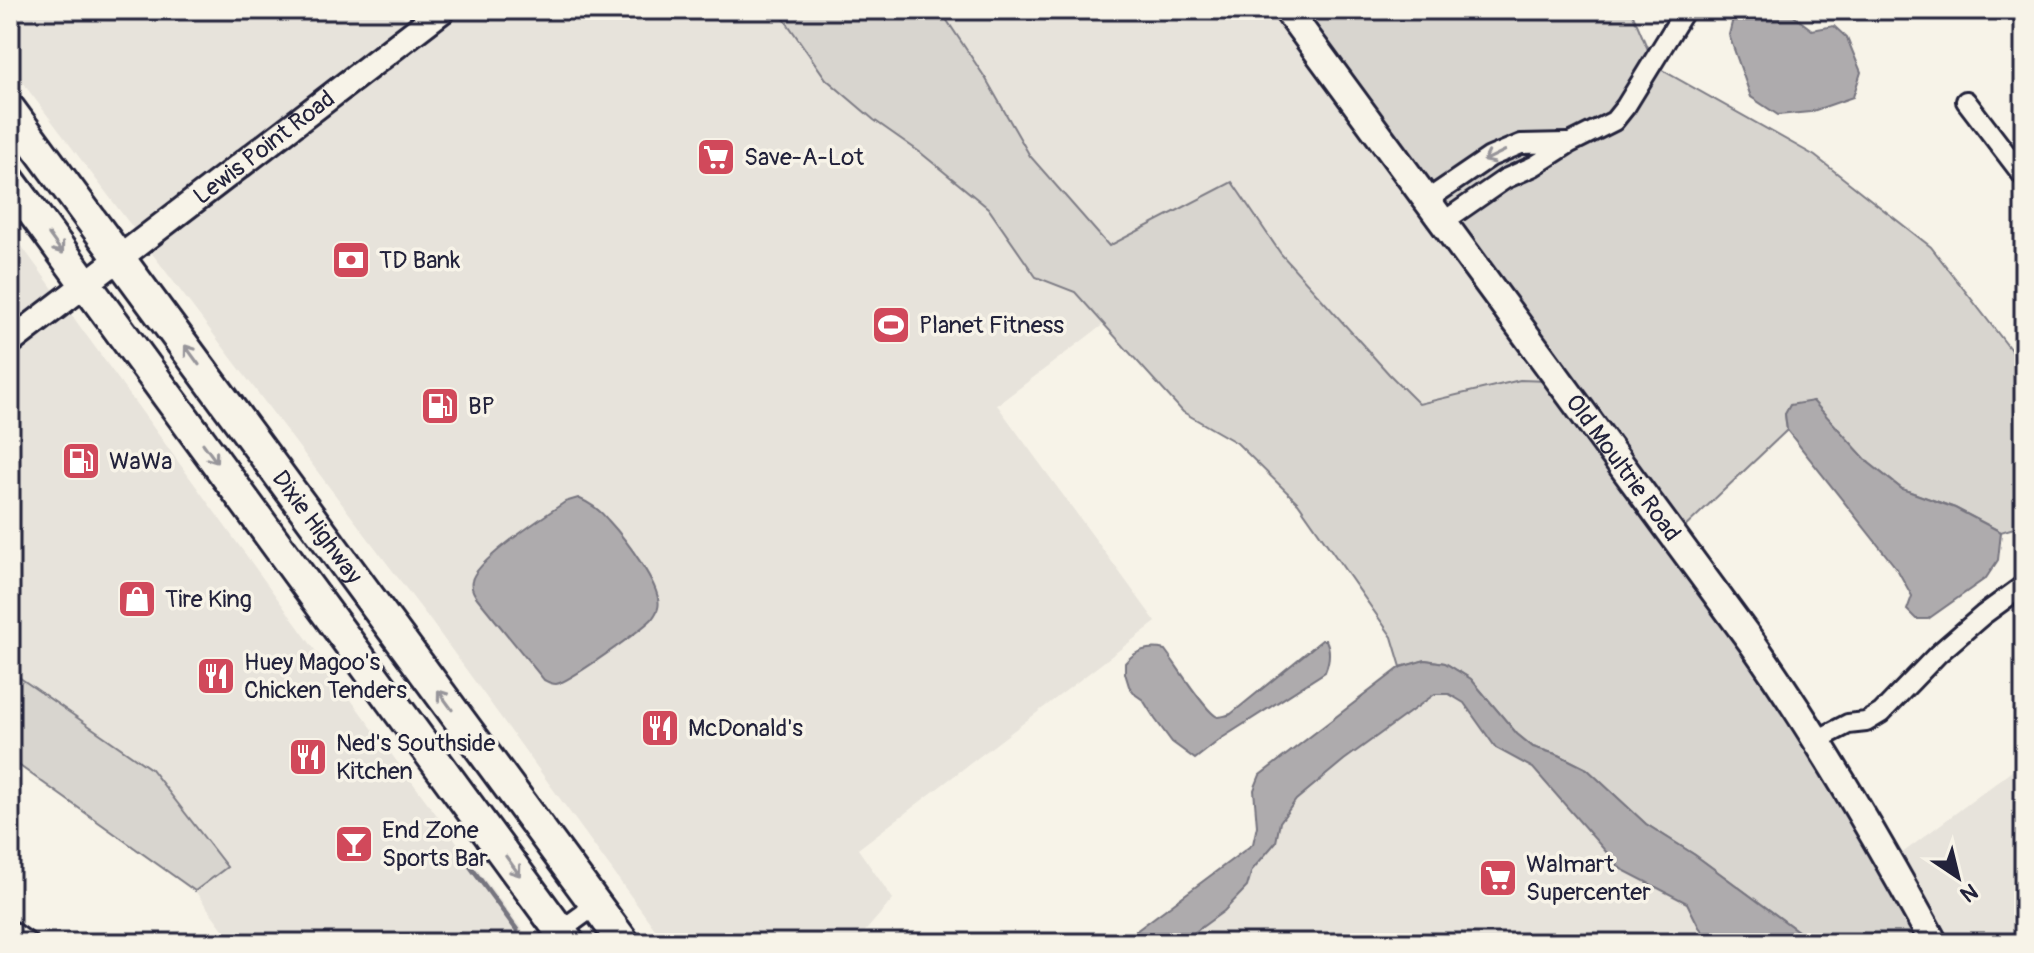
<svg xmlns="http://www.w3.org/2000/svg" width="2034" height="953" viewBox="0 0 2034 953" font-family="Pangolin,sans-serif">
<rect width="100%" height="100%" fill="#f7f3e8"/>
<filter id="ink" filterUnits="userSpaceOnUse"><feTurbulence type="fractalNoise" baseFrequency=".0125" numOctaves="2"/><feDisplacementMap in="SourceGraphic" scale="16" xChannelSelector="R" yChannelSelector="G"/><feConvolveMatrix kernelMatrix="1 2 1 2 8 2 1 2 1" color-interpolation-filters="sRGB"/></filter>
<g filter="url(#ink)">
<path fill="#e7e3db" d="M 10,10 L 394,10 L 411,22 L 136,232 L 10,66 Z
M 461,10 L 778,10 L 826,79 L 874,120 L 921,153 L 988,208 L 1036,277 L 1074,292 L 1104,324 L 997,405 L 1156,622 L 858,849 L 893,899 L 855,943 L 665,943 L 430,620 L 148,248 Z
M 940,10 L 1275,10 L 1548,381 L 1520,380 L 1420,404 L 1389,374 L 1281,254 L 1232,183 L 1109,246 L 1107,246 L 1030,156 L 986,79 Z
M 10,230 L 56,293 L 10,328 Z
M 68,310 L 357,708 L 532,943 L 233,943 L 195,891 L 227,867 L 151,769 L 10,671 L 10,356 Z
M 1435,694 L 1449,694 L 1464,703 L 1496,748 L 1533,768 L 1621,869 L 1687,903 L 1699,927 L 1711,943 L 1180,943 L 1224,911 L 1247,887 L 1252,870 L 1276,842 L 1280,822 L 1296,800 L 1343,760 Z
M 2024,762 L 2024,943 L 1944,943 L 1897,857 Z"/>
<path fill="#d8d5cf" stroke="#7d7c85" stroke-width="2" d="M 778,10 L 940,10 L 986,79 L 1030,156 L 1109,246 L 1232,182 L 1281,254 L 1389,374 L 1419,404 L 1520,380 L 1548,381 L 1789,713 L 1923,943 L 1814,943 L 1695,855 L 1646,824 L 1587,769 L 1559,755 L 1533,747 L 1517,734 L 1471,679 L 1445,663 L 1426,660 L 1401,667 L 1392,637 L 1298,503 L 1237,443 L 1183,412 L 1075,292 L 1036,277 L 988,208 L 921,153 L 874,120 L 826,79 Z
M 1298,10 L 1631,10 L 1655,66 L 1815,156 L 1931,247 L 2024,367 L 2024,525 L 2001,532 L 1955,508 L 1902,489 L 1869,463 L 1812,401 L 1785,414 L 1787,430 L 1681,531 Z
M 10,671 L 151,769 L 227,867 L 195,891 L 10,759 Z"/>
<path fill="#aeabad" stroke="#76747f" stroke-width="2" d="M 1735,10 L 1786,10 L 1812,30 L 1834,26 L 1847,38 L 1861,72 L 1853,97 L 1810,112 L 1778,115 L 1751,97 L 1729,35 Z
M 1813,401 L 1869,463 L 1902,489 L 1955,508 L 2001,532 L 1998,560 L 1986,578 L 1928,619 L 1916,619 L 1907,610 L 1912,596 L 1897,569 L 1787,430 L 1785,414 L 1790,405 Z
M 578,498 C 590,503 600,510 608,520 C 622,535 664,588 658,608 C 657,612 655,615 652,619 C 642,629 568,683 556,684 C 551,684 548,682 544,680 L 478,599 C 474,594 470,588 472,581 C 475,561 546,515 565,502 Z
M 1322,640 L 1326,640 C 1331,650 1329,662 1325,672 L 1222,738 L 1195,759 L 1172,742 L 1155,719 L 1143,700 L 1136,695 L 1129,686 L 1125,673 L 1125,663 C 1136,650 1148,646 1165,650 C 1173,660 1208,716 1218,717 C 1220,717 1229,715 1231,714 Z
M 1425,660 L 1445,663 L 1471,679 L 1517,734 L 1533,747 L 1559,755 L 1587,769 L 1646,824 L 1695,855 L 1814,943 L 1711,943 L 1699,927 L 1687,903 L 1621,869 L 1533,768 L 1496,748 L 1464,703 L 1449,694 L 1435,694 L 1344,760 L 1296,800 L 1280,822 L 1276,842 L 1252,870 L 1247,887 L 1224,911 L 1180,943 L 1120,943 L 1253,844 L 1257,826 L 1254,790 L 1260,775 L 1401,667 Z"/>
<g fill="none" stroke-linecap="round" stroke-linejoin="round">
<path stroke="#76747f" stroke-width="5" d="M 459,851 L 517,930"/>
<defs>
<path id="minor" d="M 1966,101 L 2024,177
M 1427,200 L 1490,157 L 1521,144 L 1567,143
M 1443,222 L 1505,179 L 1534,166 L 1570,143 L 1614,121 L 1626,106 L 1685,10
M 1817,740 L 1848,724 L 1866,722 L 1881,713 L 1938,654 L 1983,615 L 2024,585
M 10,930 L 28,943
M 560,931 L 596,905"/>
<g id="tertiary">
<path id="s1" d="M 10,342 L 443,10"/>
</g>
<g id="secondary">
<path id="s2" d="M 1287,10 L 1753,644 C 1820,740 1878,840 1934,943"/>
</g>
<g id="primary">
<path id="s3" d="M 10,110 L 624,943"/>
<path d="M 10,181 L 569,943"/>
</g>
</defs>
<use href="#minor" stroke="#22223b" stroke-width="24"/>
<use href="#tertiary" stroke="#22223b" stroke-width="30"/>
<use href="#secondary" stroke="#22223b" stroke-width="32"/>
<use href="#primary" stroke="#22223b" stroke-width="36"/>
<use href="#minor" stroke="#f7f3e8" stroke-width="18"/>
<use href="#tertiary" stroke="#f7f3e8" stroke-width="24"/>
<use href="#secondary" stroke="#f7f3e8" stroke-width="26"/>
<use href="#primary" stroke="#f7f3e8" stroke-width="30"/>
</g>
<defs><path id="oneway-shaft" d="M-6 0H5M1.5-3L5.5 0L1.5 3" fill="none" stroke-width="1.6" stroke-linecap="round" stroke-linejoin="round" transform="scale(2)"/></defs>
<g stroke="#97959a">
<use href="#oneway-shaft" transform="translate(1494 156) rotate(154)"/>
<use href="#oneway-shaft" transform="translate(56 244) rotate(54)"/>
<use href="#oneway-shaft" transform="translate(192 355) rotate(-126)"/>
<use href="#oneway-shaft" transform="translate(210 453) rotate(54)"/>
<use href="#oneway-shaft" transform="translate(445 700) rotate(-126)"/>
<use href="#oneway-shaft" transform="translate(513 866) rotate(54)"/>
</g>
</g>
<defs>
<symbol id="supermarket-square" viewBox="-11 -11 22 22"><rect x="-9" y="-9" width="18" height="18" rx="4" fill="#d1495b" stroke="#f7f3e8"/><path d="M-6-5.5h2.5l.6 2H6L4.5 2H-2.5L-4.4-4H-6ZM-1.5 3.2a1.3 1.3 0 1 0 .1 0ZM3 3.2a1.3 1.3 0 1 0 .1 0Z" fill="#fff"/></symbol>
<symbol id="bank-square" viewBox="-11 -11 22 22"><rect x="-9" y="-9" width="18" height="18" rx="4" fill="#d1495b" stroke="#f7f3e8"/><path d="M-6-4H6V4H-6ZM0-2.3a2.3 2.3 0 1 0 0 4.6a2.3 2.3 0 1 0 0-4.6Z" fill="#fff"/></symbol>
<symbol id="stadium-square" viewBox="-11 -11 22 22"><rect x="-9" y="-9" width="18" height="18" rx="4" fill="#d1495b" stroke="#f7f3e8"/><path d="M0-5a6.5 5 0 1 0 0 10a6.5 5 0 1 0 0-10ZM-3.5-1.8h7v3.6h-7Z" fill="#fff"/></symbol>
<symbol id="fuel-square" viewBox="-11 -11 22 22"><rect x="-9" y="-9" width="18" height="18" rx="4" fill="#d1495b" stroke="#f7f3e8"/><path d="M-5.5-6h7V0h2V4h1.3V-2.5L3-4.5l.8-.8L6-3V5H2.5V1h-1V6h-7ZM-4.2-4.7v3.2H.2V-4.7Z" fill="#fff"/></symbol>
<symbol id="shop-square" viewBox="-11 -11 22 22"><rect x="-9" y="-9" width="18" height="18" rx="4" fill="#d1495b" stroke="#f7f3e8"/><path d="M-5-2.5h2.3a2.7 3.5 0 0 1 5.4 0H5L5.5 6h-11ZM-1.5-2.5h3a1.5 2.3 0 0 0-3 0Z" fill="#fff"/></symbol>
<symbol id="restaurant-square" viewBox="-11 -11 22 22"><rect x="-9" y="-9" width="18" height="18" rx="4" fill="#d1495b" stroke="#f7f3e8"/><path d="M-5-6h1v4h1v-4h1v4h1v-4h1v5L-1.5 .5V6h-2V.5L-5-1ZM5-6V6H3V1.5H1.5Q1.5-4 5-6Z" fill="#fff"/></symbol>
<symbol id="bar-square" viewBox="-11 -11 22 22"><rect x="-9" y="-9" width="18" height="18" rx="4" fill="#d1495b" stroke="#f7f3e8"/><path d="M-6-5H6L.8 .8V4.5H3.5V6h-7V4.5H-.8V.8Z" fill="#fff"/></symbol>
</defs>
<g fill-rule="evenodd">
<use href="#supermarket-square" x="694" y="135" width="44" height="44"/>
<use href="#bank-square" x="329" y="238" width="44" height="44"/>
<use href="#stadium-square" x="869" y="303" width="44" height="44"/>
<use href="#fuel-square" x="418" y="384" width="44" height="44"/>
<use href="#fuel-square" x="59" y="439" width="44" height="44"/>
<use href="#shop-square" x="115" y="577" width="44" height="44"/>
<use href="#restaurant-square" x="194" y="654" width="44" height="44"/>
<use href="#restaurant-square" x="638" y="706" width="44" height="44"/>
<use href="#restaurant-square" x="286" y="735" width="44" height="44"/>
<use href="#bar-square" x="332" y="822" width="44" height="44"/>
<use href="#supermarket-square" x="1476" y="856" width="44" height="44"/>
</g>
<g text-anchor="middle" stroke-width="7" stroke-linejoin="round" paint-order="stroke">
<g font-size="24" fill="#22223b" stroke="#f7f3e8">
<text dy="8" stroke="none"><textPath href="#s1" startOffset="320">Lewis Point Road</textPath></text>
<text dy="8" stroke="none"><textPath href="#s2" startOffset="568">Old Moultrie Road</textPath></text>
<text dy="8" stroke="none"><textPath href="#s3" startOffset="518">Dixie Highway</textPath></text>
</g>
<g font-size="24" fill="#22223b" stroke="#f7f3e8" text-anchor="start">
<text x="744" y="165">Save-A-Lot</text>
<text x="379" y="268">TD Bank</text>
<text x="919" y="333">Planet Fitness</text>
<text x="468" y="414">BP</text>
<text x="109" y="469">WaWa</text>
<text x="165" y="607">Tire King</text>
<text x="244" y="670">Huey Magoo's<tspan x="244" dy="28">Chicken Tenders</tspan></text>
<text x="688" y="736">McDonald's</text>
<text x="336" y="751">Ned's Southside<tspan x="336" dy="28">Kitchen</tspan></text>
<text x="382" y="838">End Zone<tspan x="382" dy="28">Sports Bar</tspan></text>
<text x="1526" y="872">Walmart<tspan x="1526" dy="28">Supercenter</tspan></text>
</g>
</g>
<rect width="2034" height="953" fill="none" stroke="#f7f3e8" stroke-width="40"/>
<rect x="20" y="20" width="1994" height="913" fill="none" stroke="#22223b" stroke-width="3" filter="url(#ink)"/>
<g transform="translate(1958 877) rotate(145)" stroke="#f7f3e8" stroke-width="6" paint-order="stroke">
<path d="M0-6L14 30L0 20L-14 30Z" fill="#22223b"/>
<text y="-12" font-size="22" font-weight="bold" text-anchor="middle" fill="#22223b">N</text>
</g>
</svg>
